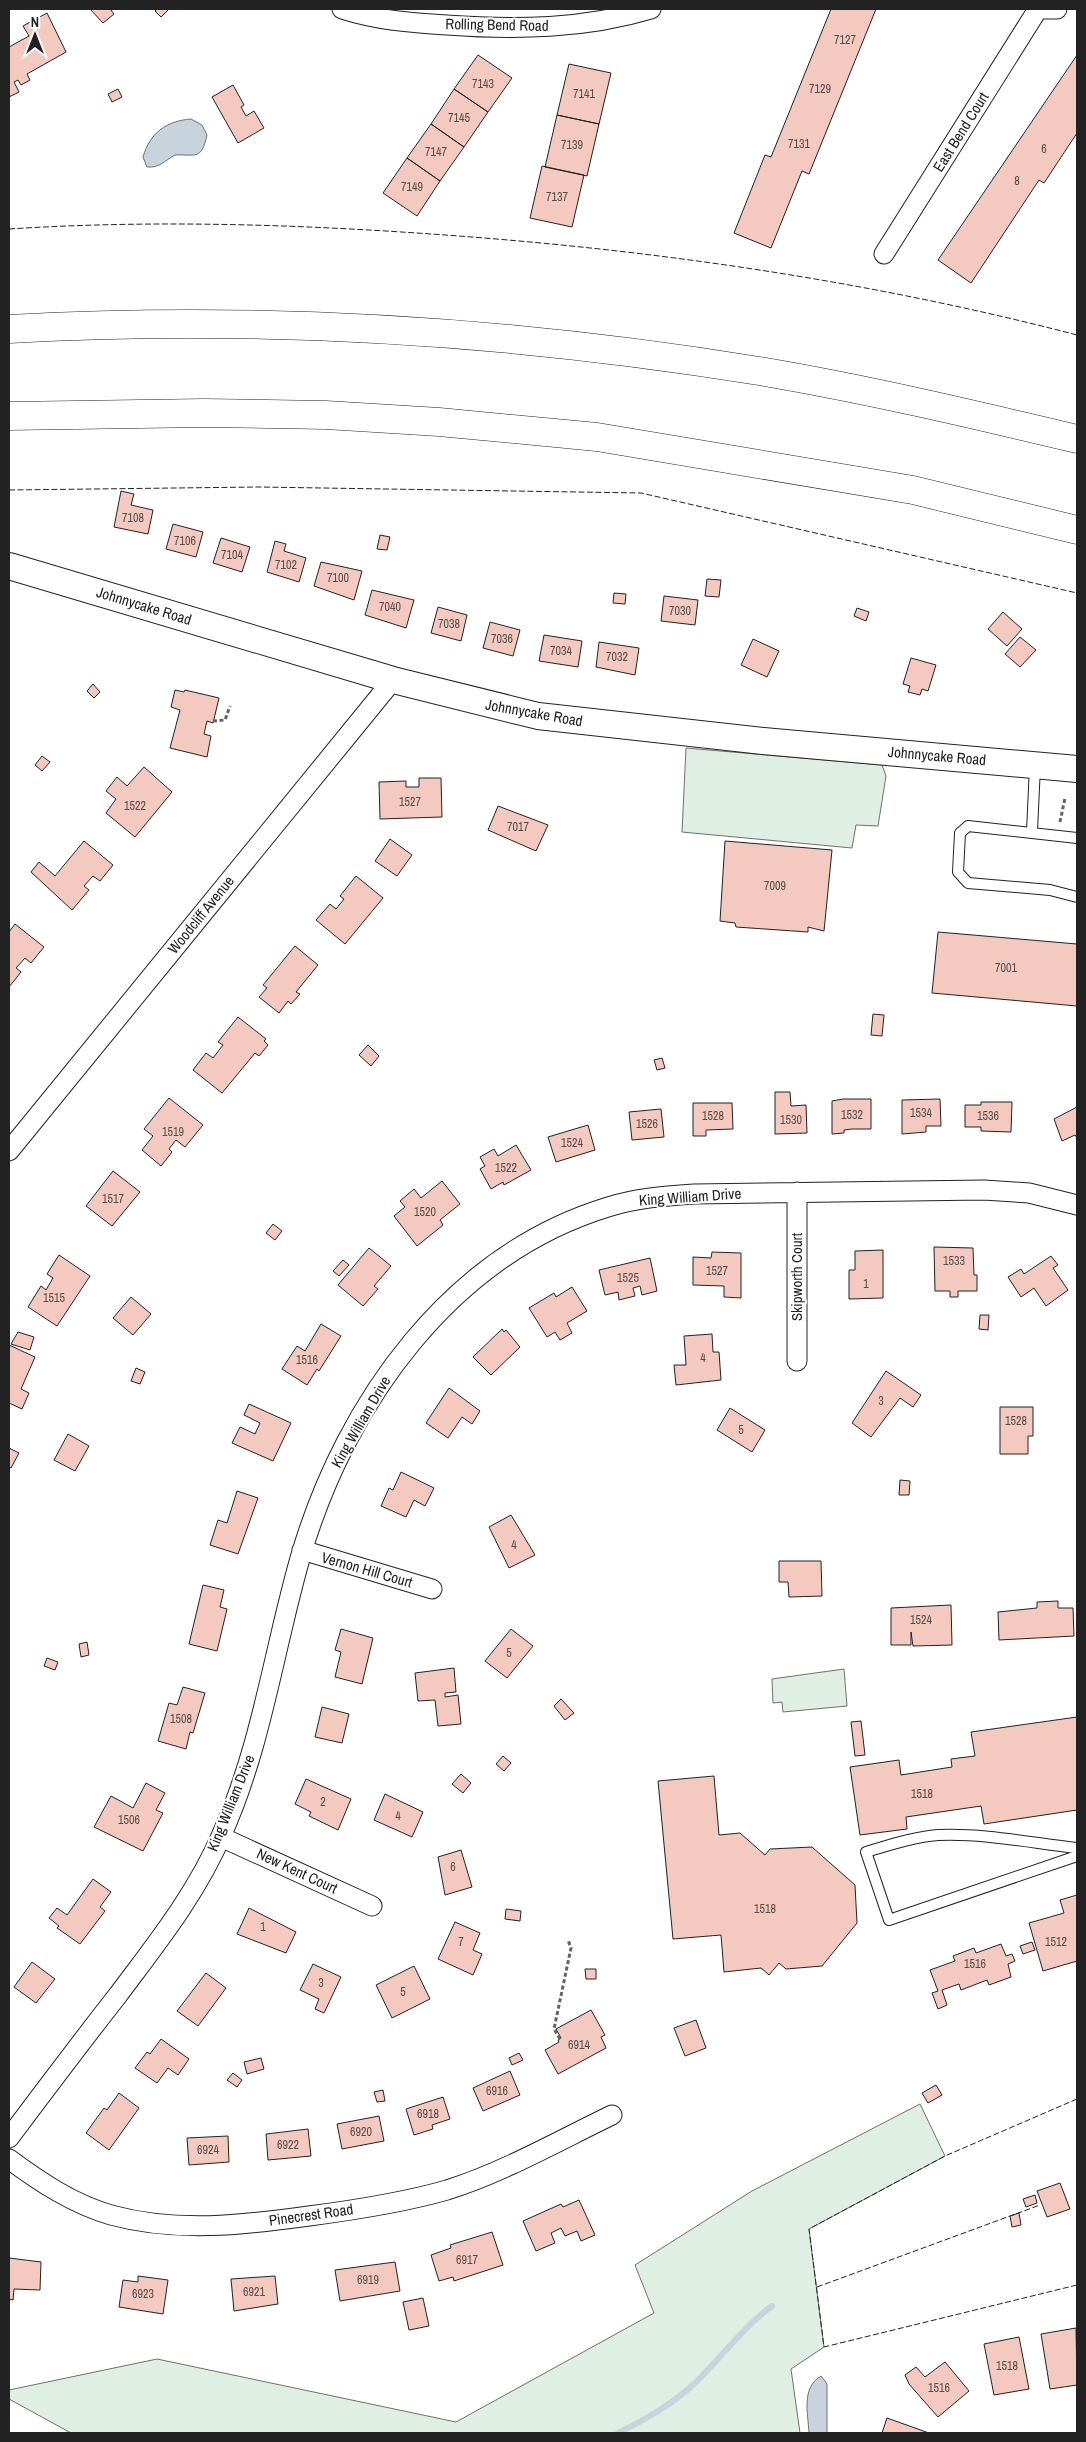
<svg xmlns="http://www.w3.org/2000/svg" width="1086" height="2442" viewBox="0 0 1086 2442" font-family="'Archivo Narrow',sans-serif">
<rect width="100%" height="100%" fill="#fff"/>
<path fill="#e0efe3" stroke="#6f6f6f" d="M 686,748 L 882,765 L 886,776 L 878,826 L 856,825 L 852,848 L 682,832 Z
M 844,1669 L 847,1706 L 783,1712 L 782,1702 L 773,1703 L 772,1679 Z
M 920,2104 L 945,2156 L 809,2229 L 824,2347 L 791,2369 L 800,2433 L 71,2433 L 9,2399 L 9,2390 L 157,2359 L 456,2422 L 654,2313 L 635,2265 L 752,2191 Z"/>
<path fill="#c7d3dd" stroke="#6f6f6f" d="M 191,119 L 202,125 L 207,135 C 201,161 196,154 175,155 C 164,161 160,168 147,167 L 143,157 C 150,133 166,121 191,119 Z
M 821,2376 L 827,2384 L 827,2433 L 809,2433 C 808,2413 801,2388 821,2376 Z"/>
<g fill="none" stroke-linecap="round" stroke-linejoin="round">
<path stroke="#c7d3dd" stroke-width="6" d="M 618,2433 C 646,2419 673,2404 696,2382 C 722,2357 742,2328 772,2306"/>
</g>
<path fill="#f3c9c0" stroke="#222" d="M 90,9 L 110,9 L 114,14 L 103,23 Z
M 157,9 L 169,9 L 161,17 L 155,11 Z
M 831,9 L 876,9 L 809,174 L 802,171 L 771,248 L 734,233 L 765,155 L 771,157 Z
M 47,13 L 66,52 L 27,74 L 30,80 L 21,85 L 18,80 L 14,82 L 19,92 L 9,97 L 9,47 L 29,36 L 23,26 Z
M 478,55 L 512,78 L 488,112 L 454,89 Z
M 1077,55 L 1077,133 L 1044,183 L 1039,180 L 971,283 L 938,260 Z
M 569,64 L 611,73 L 599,124 L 557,115 Z
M 233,85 L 244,105 L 241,107 L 246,116 L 254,111 L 264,128 L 238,143 L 212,97 Z
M 118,89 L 122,97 L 112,102 L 108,94 Z
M 454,89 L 488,112 L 464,147 L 431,124 Z
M 557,115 L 599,124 L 587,176 L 545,167 Z
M 431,124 L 464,147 L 440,181 L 407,158 Z
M 407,158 L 440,181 L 417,216 L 383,193 Z
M 542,166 L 584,175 L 572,227 L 530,218 Z
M 121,491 L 134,494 L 131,505 L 153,510 L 148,534 L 114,527 Z
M 173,524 L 203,532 L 196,557 L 166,549 Z
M 380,535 L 390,537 L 387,550 L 377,549 Z
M 221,538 L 250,547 L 242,572 L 213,563 Z
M 275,541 L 286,544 L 284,551 L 306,558 L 299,582 L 267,572 Z
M 321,562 L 362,571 L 354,600 L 314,586 Z
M 707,579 L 721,580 L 719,597 L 705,596 Z
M 372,590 L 414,600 L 406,628 L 365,615 Z
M 614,593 L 626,594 L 625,604 L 613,603 Z
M 664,596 L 698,600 L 695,625 L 661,621 Z
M 438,607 L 467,615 L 461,641 L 431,633 Z
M 857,608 L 869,612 L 866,621 L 854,616 Z
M 1003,612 L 1022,629 L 1007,646 L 988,629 Z
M 490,622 L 520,630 L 513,656 L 483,648 Z
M 544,635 L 582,641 L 578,667 L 539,661 Z
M 1020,637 L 1036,650 L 1020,667 L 1005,654 Z
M 753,639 L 779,651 L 767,677 L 741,665 Z
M 599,642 L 639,648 L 635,675 L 596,667 Z
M 911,658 L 936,665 L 928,691 L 922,689 L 920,695 L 908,692 L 910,686 L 903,684 Z
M 93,684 L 100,692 L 94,698 L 87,691 Z
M 175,690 L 184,692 L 185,690 L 219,698 L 213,723 L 207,721 L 204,734 L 211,736 L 207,757 L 170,748 L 180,710 L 171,707 Z
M 42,756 L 50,762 L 42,771 L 35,765 Z
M 144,767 L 172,792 L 135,837 L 106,813 L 116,799 L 106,791 L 117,777 L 127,786 Z
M 419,778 L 441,778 L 442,817 L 380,819 L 379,782 L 406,781 L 406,787 L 419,787 Z
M 498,806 L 548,825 L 536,851 L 488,830 Z
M 390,839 L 412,855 L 397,876 L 375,861 Z
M 84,841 L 113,865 L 100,881 L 93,876 L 84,886 L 89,890 L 72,910 L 31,872 L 39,862 L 55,876 Z
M 725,841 L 832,850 L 824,931 L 808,927 L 808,932 L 736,927 L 735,923 L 720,921 Z
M 356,876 L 383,898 L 345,944 L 316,920 L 330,904 L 336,909 L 344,899 L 340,896 Z
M 15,924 L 44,947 L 31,963 L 25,958 L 16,968 L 21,972 L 9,987 L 9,932 Z
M 938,932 L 1077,944 L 1077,1006 L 932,993 Z
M 295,946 L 318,965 L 296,992 L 300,994 L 291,1004 L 288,1001 L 279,1013 L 259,997 L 267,988 L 263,985 Z
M 873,1014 L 884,1015 L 882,1036 L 871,1035 Z
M 238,1017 L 266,1039 L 264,1041 L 268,1045 L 259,1056 L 255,1053 L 222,1093 L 193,1070 L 206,1053 L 213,1058 L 223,1045 L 218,1042 Z
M 368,1045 L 379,1056 L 371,1066 L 359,1055 Z
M 662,1058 L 665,1068 L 657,1070 L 654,1060 Z
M 775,1092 L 790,1092 L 791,1106 L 806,1105 L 807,1133 L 775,1134 Z
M 169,1098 L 203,1125 L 185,1147 L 176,1140 L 169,1149 L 172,1152 L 161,1166 L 142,1150 L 153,1136 L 144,1129 Z
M 843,1099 L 871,1099 L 871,1129 L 852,1129 L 844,1130 L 844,1133 L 832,1134 L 832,1101 Z
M 940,1099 L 941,1126 L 926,1126 L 926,1132 L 902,1134 L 902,1100 Z
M 981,1102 L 1012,1102 L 1011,1132 L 981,1131 L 981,1127 L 965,1127 L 965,1105 L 981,1105 Z
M 693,1103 L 732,1103 L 733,1129 L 706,1130 L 706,1136 L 693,1136 Z
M 1077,1107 L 1077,1138 L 1075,1135 L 1062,1141 L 1054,1119 Z
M 661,1109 L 664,1137 L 632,1140 L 629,1112 Z
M 588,1125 L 595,1150 L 556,1162 L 548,1137 Z
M 516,1145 L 531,1170 L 504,1185 L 503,1182 L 491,1189 L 480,1169 L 485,1166 L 480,1157 L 494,1149 L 498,1156 Z
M 113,1171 L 140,1192 L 112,1226 L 86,1206 Z
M 442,1181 L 460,1204 L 440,1220 L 443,1225 L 417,1246 L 394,1216 L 405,1207 L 400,1201 L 414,1189 L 421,1198 Z
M 273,1224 L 282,1231 L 275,1240 L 266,1233 Z
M 934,1247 L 973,1248 L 974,1275 L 977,1275 L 977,1291 L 958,1291 L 958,1297 L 950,1297 L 950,1291 L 935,1291 Z
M 369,1248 L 391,1266 L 374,1286 L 378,1289 L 363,1306 L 338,1285 Z
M 883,1250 L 883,1298 L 849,1299 L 849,1270 L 855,1270 L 855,1251 Z
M 712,1252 L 741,1253 L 741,1298 L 724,1297 L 724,1286 L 693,1285 L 693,1257 L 711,1258 Z
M 59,1255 L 90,1276 L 57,1326 L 28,1307 L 41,1286 L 46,1290 L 53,1278 L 47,1274 Z
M 1051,1256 L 1058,1265 L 1053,1268 L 1068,1290 L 1046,1306 L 1034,1288 L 1021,1297 L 1008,1277 L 1021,1269 L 1024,1274 Z
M 650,1258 L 657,1291 L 642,1295 L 640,1286 L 633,1288 L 635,1296 L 619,1300 L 618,1292 L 605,1295 L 599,1270 Z
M 343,1260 L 349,1265 L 339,1276 L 333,1271 Z
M 572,1287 L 587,1311 L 567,1323 L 572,1333 L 560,1340 L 555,1332 L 547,1337 L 529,1308 L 554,1293 L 556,1297 Z
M 131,1297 L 151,1314 L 133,1335 L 113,1318 Z
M 980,1315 L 989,1315 L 988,1330 L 979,1329 Z
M 321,1324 L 341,1336 L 319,1371 L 317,1369 L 307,1385 L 282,1369 L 297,1346 L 305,1351 Z
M 502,1329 L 504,1332 L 506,1330 L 520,1347 L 491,1375 L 473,1357 Z
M 18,1332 L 34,1337 L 30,1350 L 11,1344 Z
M 712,1334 L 713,1352 L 719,1352 L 721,1380 L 676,1385 L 674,1365 L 686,1365 L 684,1336 Z
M 9,1345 L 35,1357 L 21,1389 L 29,1393 L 22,1409 L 9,1403 Z
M 136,1368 L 145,1372 L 140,1384 L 131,1381 Z
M 886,1371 L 921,1395 L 913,1407 L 900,1398 L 871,1437 L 852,1423 Z
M 449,1388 L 480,1411 L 472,1424 L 462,1417 L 448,1438 L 426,1423 Z
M 249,1404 L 291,1423 L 273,1461 L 232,1443 L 240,1427 L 255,1434 L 260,1423 L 244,1415 Z
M 1000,1407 L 1033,1407 L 1033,1436 L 1028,1436 L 1028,1454 L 1000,1454 Z
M 730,1408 L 765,1430 L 752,1452 L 717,1430 Z
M 68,1434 L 89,1446 L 75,1471 L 54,1460 Z
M 9,1448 L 19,1453 L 11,1468 L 9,1467 Z
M 401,1472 L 434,1488 L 425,1506 L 414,1500 L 406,1517 L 381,1506 L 389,1488 L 393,1490 Z
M 900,1480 L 910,1481 L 909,1495 L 899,1495 Z
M 237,1491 L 258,1498 L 238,1554 L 210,1545 L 218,1520 L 227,1523 Z
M 511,1515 L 535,1555 L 509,1568 L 489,1527 Z
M 779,1561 L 821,1561 L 822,1596 L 789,1597 L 788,1582 L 779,1582 Z
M 203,1585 L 224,1590 L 220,1607 L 227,1609 L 217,1651 L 189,1644 Z
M 1058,1601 L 1058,1608 L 1073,1608 L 1074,1636 L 999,1640 L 998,1612 L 1037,1608 L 1037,1602 Z
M 951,1605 L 952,1645 L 913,1646 L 911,1632 L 911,1645 L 891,1645 L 891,1608 Z
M 341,1629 L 373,1638 L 362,1684 L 335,1677 L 341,1652 L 335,1650 Z
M 511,1629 L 533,1646 L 507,1678 L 485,1661 Z
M 87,1642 L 89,1655 L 81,1657 L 79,1644 Z
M 47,1658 L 58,1662 L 55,1670 L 44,1666 Z
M 454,1668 L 456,1692 L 445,1693 L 445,1697 L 458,1695 L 461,1724 L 438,1726 L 435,1700 L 418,1701 L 415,1673 Z
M 183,1687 L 205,1693 L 193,1733 L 190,1732 L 186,1749 L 158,1741 L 169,1703 L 177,1705 Z
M 561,1699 L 574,1713 L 565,1720 L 554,1706 Z
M 322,1707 L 349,1714 L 342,1743 L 315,1737 Z
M 1077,1717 L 1077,1810 L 984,1824 L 981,1806 L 906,1817 L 907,1829 L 860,1835 L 850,1767 L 899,1760 L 901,1775 L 952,1767 L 951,1759 L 975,1756 L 971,1732 Z
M 861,1721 L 865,1755 L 855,1756 L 851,1722 Z
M 503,1756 L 511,1763 L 504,1771 L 496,1764 Z
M 461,1774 L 471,1783 L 463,1793 L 452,1784 Z
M 714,1776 L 719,1835 L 740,1833 L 765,1855 L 770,1849 L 812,1847 L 855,1885 L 857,1923 L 822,1966 L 786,1969 L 779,1963 L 769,1975 L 761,1968 L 724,1972 L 721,1935 L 673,1939 L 658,1781 Z
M 306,1779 L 351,1799 L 338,1830 L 309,1816 L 311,1812 L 295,1804 Z
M 146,1783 L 165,1793 L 156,1810 L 163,1813 L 143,1851 L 94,1827 L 111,1796 L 133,1808 Z
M 385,1794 L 423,1812 L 412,1837 L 374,1820 Z
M 461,1850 L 472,1887 L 445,1895 L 438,1857 Z
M 93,1879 L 111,1892 L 100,1907 L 105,1911 L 80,1944 L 57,1928 L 59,1926 L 49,1918 L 57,1908 L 67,1915 Z
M 1077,1895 L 1077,1961 L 1043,1971 L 1029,1923 L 1064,1913 L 1060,1900 Z
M 249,1908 L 296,1932 L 286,1953 L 237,1934 Z
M 506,1909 L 521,1911 L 520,1921 L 505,1919 Z
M 455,1922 L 480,1933 L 473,1950 L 482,1954 L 473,1975 L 438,1959 Z
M 1032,1942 L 1035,1950 L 1023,1954 L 1020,1946 Z
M 1001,1944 L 1006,1956 L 1012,1954 L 1015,1961 L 1008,1964 L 1011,1977 L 989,1985 L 987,1980 L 961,1990 L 959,1984 L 942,1990 L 947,2005 L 938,2009 L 932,1993 L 938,1991 L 930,1970 L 955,1961 L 953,1956 L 974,1948 L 976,1953 Z
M 32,1962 L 55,1979 L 36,2003 L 14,1987 Z
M 313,1964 L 341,1977 L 324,2013 L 315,2009 L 319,1999 L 300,1990 Z
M 414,1966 L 430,1999 L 392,2018 L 376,1985 Z
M 585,1969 L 596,1969 L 596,1979 L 586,1979 Z
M 206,1973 L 226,1988 L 198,2026 L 177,2011 Z
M 591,2010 L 605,2035 L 601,2037 L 606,2048 L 558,2074 L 545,2050 L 559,2042 L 558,2040 L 561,2038 L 556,2029 Z
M 696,2020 L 706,2048 L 685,2056 L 674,2028 Z
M 161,2039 L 189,2059 L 178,2075 L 168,2068 L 157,2083 L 135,2068 L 147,2052 L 150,2054 Z
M 519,2053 L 523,2060 L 512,2065 L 509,2058 Z
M 261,2058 L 264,2069 L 247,2074 L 244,2062 Z
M 510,2071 L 520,2095 L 483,2111 L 473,2088 Z
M 233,2073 L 242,2080 L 237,2087 L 227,2080 Z
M 936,2085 L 942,2095 L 928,2103 L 922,2093 Z
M 383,2090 L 385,2101 L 377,2102 L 374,2092 Z
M 119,2093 L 139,2108 L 109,2150 L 86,2133 L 104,2108 L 107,2110 Z
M 443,2097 L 450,2119 L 432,2125 L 433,2129 L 414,2135 L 406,2109 Z
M 379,2116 L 384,2141 L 342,2149 L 337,2124 Z
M 308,2129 L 311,2156 L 268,2160 L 266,2134 Z
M 228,2136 L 229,2162 L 189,2165 L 187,2138 Z
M 1060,2183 L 1070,2209 L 1047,2217 L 1037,2191 Z
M 1035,2195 L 1037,2203 L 1026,2207 L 1023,2199 Z
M 579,2200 L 595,2235 L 581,2241 L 577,2231 L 565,2236 L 561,2228 L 551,2233 L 555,2243 L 536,2251 L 523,2221 L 561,2204 L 563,2207 Z
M 1019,2213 L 1021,2225 L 1012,2227 L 1010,2216 Z
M 492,2232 L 503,2265 L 454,2281 L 453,2277 L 439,2281 L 431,2255 L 451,2248 L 450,2245 Z
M 9,2258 L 41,2262 L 40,2290 L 14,2289 L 13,2300 L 9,2299 Z
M 395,2262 L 400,2291 L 340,2301 L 335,2270 Z
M 138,2276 L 168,2280 L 163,2314 L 119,2307 L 123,2280 L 138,2282 Z
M 275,2276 L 278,2304 L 234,2311 L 231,2279 Z
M 423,2298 L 429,2326 L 409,2330 L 403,2302 Z
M 1076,2328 L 1077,2385 L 1050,2389 L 1041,2334 Z
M 1019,2337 L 1029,2389 L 994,2395 L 984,2344 Z
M 945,2362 L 969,2391 L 938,2417 L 909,2384 L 905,2375 L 916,2367 L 925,2377 Z
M 887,2418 L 929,2433 L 882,2433 Z"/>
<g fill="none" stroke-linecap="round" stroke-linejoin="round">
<defs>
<path id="lane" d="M 1032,831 L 1035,766
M 1077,838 L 968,826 L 960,833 L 958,872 L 968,883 L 1050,890 L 1077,897
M 1077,1848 C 1032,1843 984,1833 938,1835 C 913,1837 890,1845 866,1852 L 889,1920 L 1077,1856"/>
<path id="street" d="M 342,9 C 376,20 411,23 447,25 C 515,30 585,29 651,9
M 884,254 L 1038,9 L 1057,9
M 9,1151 L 393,680
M 797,1361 L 797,1192
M 302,1550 L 432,1589
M 221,1837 L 372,1906
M 9,2138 C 45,2090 81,2042 118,1995 C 156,1944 197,1893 222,1834 C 262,1745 274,1648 301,1555 C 346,1402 451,1255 608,1207 C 636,1198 665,1196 694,1194 L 984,1190 L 1029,1193 L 1077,1205
M 9,2159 C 40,2182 73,2204 111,2215 C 177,2233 243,2225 309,2216 C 355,2210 402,2203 447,2190 C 504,2172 558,2141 612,2115"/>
<path id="secondary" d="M 9,566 L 393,680 L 538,716 L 763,741 L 1077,769"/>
<path id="highway" d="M 9,329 C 258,315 513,331 759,371 C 866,389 972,414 1077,439
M 9,416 L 204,413 L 326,415 L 439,422 L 597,437 L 913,490 L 1077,530"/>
</defs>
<use href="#lane" stroke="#222" stroke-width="12"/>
<use href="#street" stroke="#222" stroke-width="21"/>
<use href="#secondary" stroke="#222" stroke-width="28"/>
<use href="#highway" stroke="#222" stroke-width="29"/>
<path stroke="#646464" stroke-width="3" stroke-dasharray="4 2.5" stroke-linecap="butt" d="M 213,721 L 225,720 L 230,706
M 1060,822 L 1065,798
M 560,2039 L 554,2029 L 571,1948 L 568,1940"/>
<use href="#lane" stroke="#fff" stroke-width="10"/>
<use href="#street" stroke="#fff" stroke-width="19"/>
<use href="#secondary" stroke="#fff" stroke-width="26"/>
<use href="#highway" stroke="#fff" stroke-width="28"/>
<path stroke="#222" stroke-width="1" stroke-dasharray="6 2.5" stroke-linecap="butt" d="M 9,229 C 149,220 290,224 431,234 C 648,249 866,280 1077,335
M 9,490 L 259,487 L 641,493 L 1077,593
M 1077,2099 L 945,2156 L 809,2229 L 824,2347 L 1077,2285
M 817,2287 L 1040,2205"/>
</g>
<g text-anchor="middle" stroke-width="4" stroke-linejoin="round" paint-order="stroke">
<g font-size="12" fill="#564c4a">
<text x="845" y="44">7127</text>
<text x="483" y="88">7143</text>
<text x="820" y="93">7129</text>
<text x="584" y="98">7141</text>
<text x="459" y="122">7145</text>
<text x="799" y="148">7131</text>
<text x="572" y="149">7139</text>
<text x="1044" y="153">6</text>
<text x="436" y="156">7147</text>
<text x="1017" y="185">8</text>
<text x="412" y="191">7149</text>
<text x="557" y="201">7137</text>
<text x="133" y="522">7108</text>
<text x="185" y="545">7106</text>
<text x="232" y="559">7104</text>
<text x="286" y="569">7102</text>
<text x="338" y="582">7100</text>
<text x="390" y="611">7040</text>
<text x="680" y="615">7030</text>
<text x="449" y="628">7038</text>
<text x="502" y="643">7036</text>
<text x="561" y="655">7034</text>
<text x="617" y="661">7032</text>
<text x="410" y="806">1527</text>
<text x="135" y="810">1522</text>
<text x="518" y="831">7017</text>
<text x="775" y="890">7009</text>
<text x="1006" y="972">7001</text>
<text x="921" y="1117">1534</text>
<text x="852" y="1119">1532</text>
<text x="713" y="1120">1528</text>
<text x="988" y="1120">1536</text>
<text x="791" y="1124">1530</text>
<text x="647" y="1128">1526</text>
<text x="173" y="1136">1519</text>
<text x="572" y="1147">1524</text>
<text x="506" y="1172">1522</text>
<text x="113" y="1203">1517</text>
<text x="425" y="1216">1520</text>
<text x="954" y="1265">1533</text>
<text x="717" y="1275">1527</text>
<text x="628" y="1282">1525</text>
<text x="866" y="1288">1</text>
<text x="54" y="1302">1515</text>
<text x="703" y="1362">4</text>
<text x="307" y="1364">1516</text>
<text x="881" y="1405">3</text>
<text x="1016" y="1425">1528</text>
<text x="741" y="1434">5</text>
<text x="514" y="1549">4</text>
<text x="921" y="1624">1524</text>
<text x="509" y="1657">5</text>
<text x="181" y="1723">1508</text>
<text x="922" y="1798">1518</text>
<text x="323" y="1806">2</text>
<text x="398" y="1820">4</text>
<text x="129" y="1824">1506</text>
<text x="453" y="1871">6</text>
<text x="765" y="1913">1518</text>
<text x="263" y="1931">1</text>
<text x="461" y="1946">7</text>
<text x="1056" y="1946">1512</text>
<text x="975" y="1968">1516</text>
<text x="321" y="1987">3</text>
<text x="403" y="1996">5</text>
<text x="579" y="2049">6914</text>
<text x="497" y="2095">6916</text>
<text x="428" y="2118">6918</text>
<text x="361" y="2136">6920</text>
<text x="288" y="2149">6922</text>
<text x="208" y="2154">6924</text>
<text x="467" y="2264">6917</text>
<text x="368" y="2284">6919</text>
<text x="254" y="2296">6921</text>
<text x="143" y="2298">6923</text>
<text x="1007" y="2370">1518</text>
<text x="939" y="2392">1516</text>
</g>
<g font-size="15" fill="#222" stroke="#fff">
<text transform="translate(497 25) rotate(1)" y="5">Rolling Bend Road</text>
<text transform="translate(961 132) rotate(-58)" y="5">East Bend Court</text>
<text transform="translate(144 606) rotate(17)" y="5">Johnnycake Road</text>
<text transform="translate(534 713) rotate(10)" y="5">Johnnycake Road</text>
<text transform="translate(937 756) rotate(5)" y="5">Johnnycake Road</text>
<text transform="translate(201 915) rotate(-51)" y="5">Woodcliff Avenue</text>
<text transform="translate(690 1197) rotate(-4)" y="5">King William Drive</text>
<text transform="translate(797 1277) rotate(-90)" y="5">Skipworth Court</text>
<text transform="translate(361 1422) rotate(-60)" y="5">King William Drive</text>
<text transform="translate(367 1570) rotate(16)" y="5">Vernon Hill Court</text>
<text transform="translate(231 1803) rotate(-68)" y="5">King William Drive</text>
<text transform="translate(297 1871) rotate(25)" y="5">New Kent Court</text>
<text transform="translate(311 2215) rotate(-8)" y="5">Pinecrest Road</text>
</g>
</g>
<rect width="1086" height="2442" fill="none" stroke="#222222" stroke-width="20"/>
<g transform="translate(35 35)" stroke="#ffffff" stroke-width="4" paint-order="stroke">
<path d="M0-4L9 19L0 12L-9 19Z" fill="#222222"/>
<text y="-8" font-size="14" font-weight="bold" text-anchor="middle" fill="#222222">N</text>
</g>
</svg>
